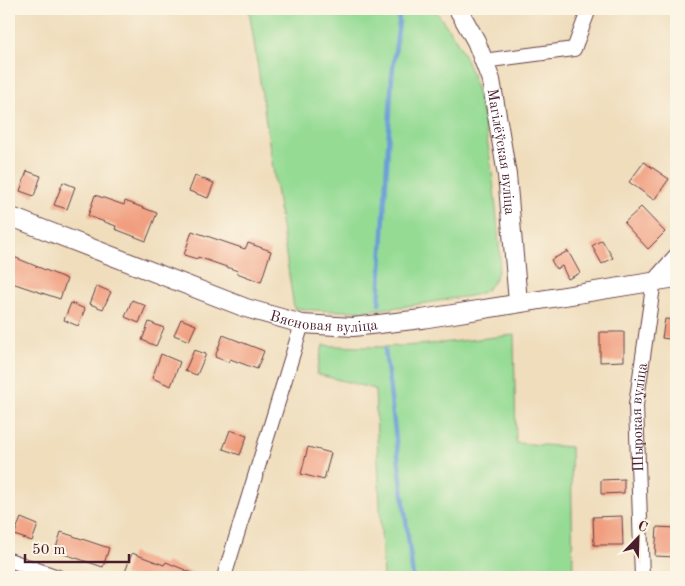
<svg xmlns="http://www.w3.org/2000/svg" width="685" height="586" viewBox="0 0 685 586" font-family="'Old Standard TT',serif">
<rect width="100%" height="100%" fill="#fcf5e5"/>
<filter id="ink" filterUnits="userSpaceOnUse"><feTurbulence type="fractalNoise" baseFrequency=".02" numOctaves="2"/><feDisplacementMap in="SourceGraphic" scale="10" xChannelSelector="R" yChannelSelector="G"/><feConvolveMatrix kernelMatrix="1 2 1 2 8 2 1 2 1" color-interpolation-filters="sRGB"/></filter>
<filter id="wash" filterUnits="userSpaceOnUse"><feTurbulence type="fractalNoise" baseFrequency=".0096" numOctaves="4" result="noise"/><feDisplacementMap in="SourceGraphic" scale="20" xChannelSelector="R" yChannelSelector="G"/><feGaussianBlur stdDeviation="1.12" result="paint"/><feColorMatrix in="noise" values="0 0 0 0 0 0 0 0 0 0 0 0 0 0 0 0 0 1.4 0 .05"/><feComposite in="paint" operator="in"/></filter>
<g filter="url(#wash)">
<rect width="100%" height="100%" fill="#efddbc"/>
<path fill="#95db94" stroke="#707d60" d="M 249,9 L 434,9 C 447,26 460,44 468,64 C 488,116 496,200 500,256 C 500,269 496,282 486,290 C 476,297 460,297 449,299 C 397,309 346,315 294,308 Z
M 514,335 L 516,443 L 571,447 L 573,577 L 383,577 L 375,389 L 316,374 L 323,345 C 388,351 449,342 514,335 Z"/>
<g fill="none" stroke-linecap="round" stroke-linejoin="round">
<path stroke="#6a9dd5" stroke-width="4.5" d="M 379,304 L 392,76 L 399,22 L 398,9
M 385,350 L 413,577"/>
</g>
<g id="blocks">
<path fill="#f19e7f" d="M 644,162 L 669,179 L 654,200 L 629,182 Z
M 27,171 L 41,176 L 34,196 L 20,191 Z
M 195,176 L 214,183 L 208,198 L 189,191 Z
M 63,182 L 75,187 L 67,209 L 54,205 Z
M 95,195 L 124,205 L 125,201 L 157,213 L 146,241 L 115,229 L 116,226 L 88,216 Z
M 641,207 L 665,232 L 648,249 L 624,223 Z
M 192,231 L 245,249 L 248,243 L 271,251 L 261,282 L 237,273 L 238,271 L 198,257 L 197,259 L 184,255 Z
M 602,240 L 613,258 L 602,264 L 592,246 Z
M 568,251 L 580,273 L 568,279 L 562,266 L 556,269 L 551,260 Z
M 9,255 L 67,279 L 60,299 L 9,282 Z
M 97,286 L 111,292 L 103,309 L 90,304 Z
M 132,300 L 146,306 L 139,323 L 125,317 Z
M 71,303 L 85,309 L 78,326 L 64,320 Z
M 181,319 L 196,325 L 189,341 L 174,335 Z
M 665,319 L 676,320 L 676,340 L 662,338 Z
M 149,322 L 164,328 L 156,346 L 142,340 Z
M 600,332 L 624,332 L 624,361 L 600,362 Z
M 223,335 L 264,351 L 257,369 L 230,359 L 228,362 L 215,357 Z
M 194,350 L 206,354 L 197,375 L 185,371 Z
M 161,354 L 180,362 L 171,386 L 152,378 Z
M 230,430 L 247,436 L 240,455 L 223,449 Z
M 308,447 L 331,453 L 324,480 L 301,474 Z
M 624,479 L 624,493 L 601,494 L 601,480 Z
M 622,516 L 623,545 L 594,545 L 593,517 Z
M 21,518 L 38,525 L 32,541 L 14,535 Z
M 657,527 L 676,528 L 676,557 L 655,556 Z
M 61,532 L 109,548 L 103,567 L 55,551 Z
M 132,553 L 164,565 L 166,562 L 202,577 L 131,577 L 124,575 Z"/>
</g>
</g>
<g filter="url(#ink)">
<use href="#blocks" fill-opacity="0" stroke="#633c41" stroke-width="1"/>
<g fill="none" stroke-linecap="round" stroke-linejoin="round">
<defs>
<g id="minor">
<path d="M 483,61 L 574,49 L 589,9"/>
<path d="M 9,560 L 58,577"/>
<path d="M 224,577 L 302,324"/>
<path id="s1" d="M 642,577 L 636,405 L 654,280 L 676,255"/>
</g>
<g id="tertiary">
<path id="s2" d="M 458,9 L 476,41 L 491,80 L 507,175 L 518,302"/>
<path id="s3" d="M 9,216 L 246,308 L 302,324 L 353,327 L 422,319 L 676,278"/>
</g>
</defs>
<use href="#minor" stroke="#633c41" stroke-width="16"/>
<use href="#tertiary" stroke="#633c41" stroke-width="20"/>
<use href="#minor" stroke="#fff" stroke-width="14"/>
<use href="#tertiary" stroke="#fff" stroke-width="18"/>
</g>
</g>
<g text-anchor="middle" stroke-width="4" stroke-linejoin="round" paint-order="stroke">
<g font-size="15" fill="#4a1f2b" stroke="#fcf5e5">
<text dy="5" stroke="none"><textPath href="#s2" startOffset="151">Магілёўская вуліца</textPath></text>
<text dy="5" stroke="none"><textPath href="#s3" startOffset="334">Вясновая вуліца</textPath></text>
<text dy="5" stroke="none"><textPath href="#s1" startOffset="160">Шырокая вуліца</textPath></text>
</g>
</g>
<rect width="685" height="586" fill="none" stroke="#fcf5e5" stroke-width="30"/>
<g transform="translate(638 538) rotate(23)" stroke="#fcf5e5" stroke-width="4" paint-order="stroke">
<path d="M0-4L9 19L0 12L-9 19Z" fill="#4a1f2b"/>
<text y="-8" font-size="14" font-weight="bold" text-anchor="middle" fill="#4a1f2b">С</text>
</g>
<path d="M25 554v8h104v-8" fill="none" stroke="#4a1f2b" stroke-width="2.5"/>
<text x="32" y="554" font-size="15" fill="#4a1f2b" stroke="#fcf5e5" stroke-width="4" paint-order="stroke">50 m</text>
</svg>
